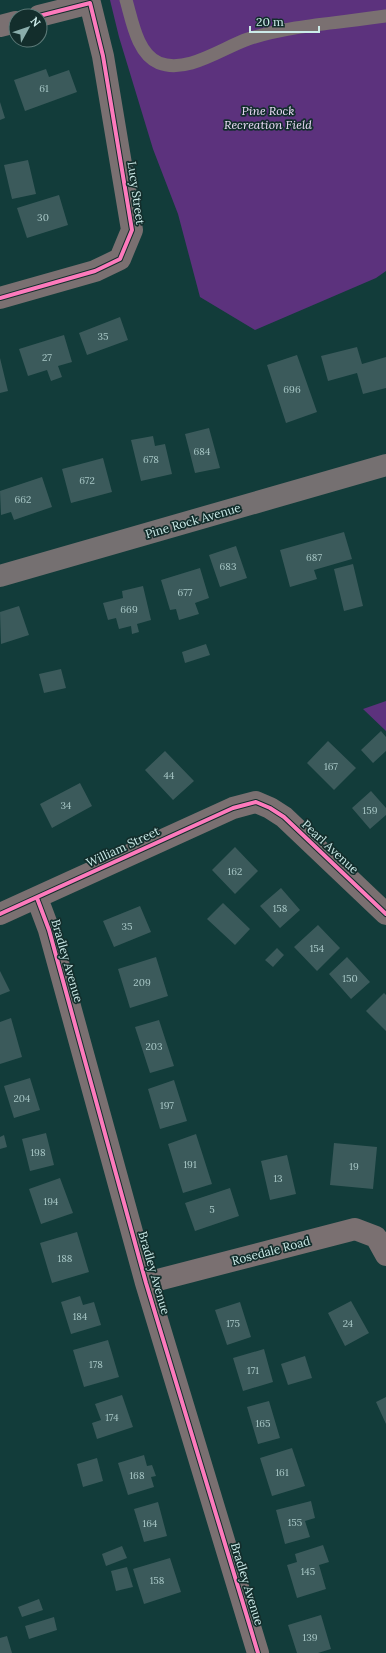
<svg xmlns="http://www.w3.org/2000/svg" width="386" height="1653" viewBox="0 0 386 1653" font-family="Lora,serif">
<rect width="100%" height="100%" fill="#123c3a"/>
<path fill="#5c327d" d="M 110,0 L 386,0 L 386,271 L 376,278 L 255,330 L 200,297 L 178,214 L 153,149 L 119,37 Z
M 386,701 L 386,731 L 363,709 Z"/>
<path fill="#3b5a5b" d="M 46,69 L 49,77 L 69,70 L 77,92 L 25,111 L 14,80 Z
M 0,102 L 5,118 L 0,120 Z
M 28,160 L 36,194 L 12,199 L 4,165 Z
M 59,195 L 68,225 L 27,238 L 17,208 Z
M 120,317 L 128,340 L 87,355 L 79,333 Z
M 64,335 L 72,362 L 58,366 L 62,377 L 51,381 L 47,370 L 28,376 L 19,349 Z
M 357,347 L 362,364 L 386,357 L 386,388 L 363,394 L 357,373 L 328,381 L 321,356 Z
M 297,355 L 317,412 L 286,423 L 267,365 Z
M 0,358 L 8,391 L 0,393 Z
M 209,428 L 220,468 L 195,473 L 185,434 Z
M 153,436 L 155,446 L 165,444 L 172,474 L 141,481 L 131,440 Z
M 103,458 L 112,492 L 71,503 L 62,469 Z
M 42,477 L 52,507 L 14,520 L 11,512 L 1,515 L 0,491 Z
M 344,532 L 352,559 L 314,570 L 317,579 L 290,587 L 280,550 Z
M 236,546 L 247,578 L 220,587 L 209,555 Z
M 353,564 L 363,606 L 344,611 L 334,569 Z
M 200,568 L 209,598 L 195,603 L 199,614 L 179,620 L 176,609 L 170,610 L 161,580 Z
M 143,586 L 151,620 L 137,624 L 139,632 L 132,634 L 131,626 L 119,629 L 116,618 L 108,620 L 103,603 L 123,598 L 122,591 Z
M 19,606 L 29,635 L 1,644 L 0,612 Z
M 206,644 L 210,655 L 185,663 L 182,652 Z
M 61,669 L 66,688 L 44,693 L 39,674 Z
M 381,731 L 386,737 L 386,751 L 373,763 L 361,750 Z
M 328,741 L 356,768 L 334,790 L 307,763 Z
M 165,751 L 194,781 L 173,800 L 145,770 Z
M 80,783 L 92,806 L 52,828 L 40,804 Z
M 371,791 L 386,808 L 386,815 L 370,829 L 352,808 Z
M 235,847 L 258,871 L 235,894 L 212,870 Z
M 281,888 L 300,910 L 280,928 L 260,906 Z
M 223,903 L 250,929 L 235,945 L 207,919 Z
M 140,906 L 151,932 L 114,947 L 103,921 Z
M 318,925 L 340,948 L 317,971 L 294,947 Z
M 277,948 L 284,955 L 273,967 L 265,960 Z
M 156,957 L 168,996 L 130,1008 L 118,969 Z
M 347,957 L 370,982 L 351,999 L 329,974 Z
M 0,971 L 10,991 L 0,995 Z
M 384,993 L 386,995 L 386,1031 L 366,1011 Z
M 11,1018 L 22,1057 L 0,1064 L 0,1022 Z
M 159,1020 L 174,1066 L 150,1073 L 135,1027 Z
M 30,1078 L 40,1110 L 14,1118 L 4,1086 Z
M 174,1080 L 187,1121 L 160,1129 L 148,1089 Z
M 46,1133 L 54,1165 L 30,1171 L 22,1139 Z
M 196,1134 L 212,1184 L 183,1193 L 168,1144 Z
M 4,1135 L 7,1147 L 0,1149 L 0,1137 Z
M 334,1143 L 377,1147 L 373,1189 L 330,1185 Z
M 287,1155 L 296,1194 L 270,1200 L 261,1161 Z
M 60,1178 L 73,1213 L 41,1224 L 29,1189 Z
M 230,1188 L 239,1216 L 195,1231 L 185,1203 Z
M 77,1232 L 89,1272 L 52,1283 L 40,1243 Z
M 80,1296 L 83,1305 L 94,1302 L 101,1325 L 71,1334 L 61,1302 Z
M 351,1301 L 369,1333 L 345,1346 L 328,1313 Z
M 240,1302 L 251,1337 L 227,1345 L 215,1310 Z
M 108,1340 L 119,1377 L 84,1387 L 73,1350 Z
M 264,1349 L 273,1382 L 243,1391 L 233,1358 Z
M 305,1356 L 312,1378 L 288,1385 L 281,1364 Z
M 122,1395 L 133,1427 L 97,1439 L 92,1423 L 101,1420 L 95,1404 Z
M 386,1397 L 386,1424 L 376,1402 Z
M 269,1401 L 280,1438 L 258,1444 L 247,1407 Z
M 292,1448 L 305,1486 L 272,1496 L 260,1458 Z
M 144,1455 L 147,1466 L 152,1465 L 156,1476 L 151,1477 L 154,1487 L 128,1495 L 118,1463 Z
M 97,1458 L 103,1481 L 83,1487 L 77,1464 Z
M 311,1501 L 315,1518 L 305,1521 L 310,1537 L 285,1544 L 276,1510 Z
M 158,1502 L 167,1536 L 144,1542 L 134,1509 Z
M 323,1545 L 329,1562 L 319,1565 L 326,1589 L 297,1598 L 287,1565 L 297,1562 L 295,1554 Z
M 122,1546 L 127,1558 L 106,1566 L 102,1554 Z
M 170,1558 L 181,1592 L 144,1604 L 133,1569 Z
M 127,1567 L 133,1587 L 116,1591 L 111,1571 Z
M 39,1599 L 43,1610 L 22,1617 L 18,1607 Z
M 321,1615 L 331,1649 L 318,1653 L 297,1653 L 288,1625 Z
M 54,1617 L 57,1630 L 29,1639 L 25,1626 Z
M 7,1636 L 12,1653 L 0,1653 L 0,1638 Z"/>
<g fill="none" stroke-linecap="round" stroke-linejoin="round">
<path stroke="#7a7071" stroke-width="13" d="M 126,0 C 132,20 137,54 159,63 C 187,74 222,48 248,39 C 292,25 340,23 386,16"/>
<path stroke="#7a7071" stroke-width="22" d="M 0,26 L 16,22
M 0,298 L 95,271 L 120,259 L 132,230 L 103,56 L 90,3 L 39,16
M 37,898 L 49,930 L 146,1283 L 258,1653
M 0,914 L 233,808 L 256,802 L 270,808 L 284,817 L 386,914
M 146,1283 L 355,1229 L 376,1237 L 386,1255"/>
<path stroke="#757071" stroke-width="22" d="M 0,576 L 386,465"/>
<defs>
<path id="cycleway" d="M 0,298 L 95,271 L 120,259 L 132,230 L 103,56 L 90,3 L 39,16
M 37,898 L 49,930 L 146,1283 L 258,1653
M 0,914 L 233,808 L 256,802 L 270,808 L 284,817 L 386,914"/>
</defs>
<use href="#cycleway" stroke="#132e2c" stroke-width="6"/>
<use href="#cycleway" stroke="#fd7abc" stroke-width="4"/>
</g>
<g text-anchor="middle" stroke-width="3.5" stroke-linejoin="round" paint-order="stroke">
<g font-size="10" fill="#a8c7c6">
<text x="44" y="92">61</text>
<text x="43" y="221">30</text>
<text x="103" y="340">35</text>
<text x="47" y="361">27</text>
<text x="292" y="393">696</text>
<text x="202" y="455">684</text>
<text x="151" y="463">678</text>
<text x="87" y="484">672</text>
<text x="23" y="503">662</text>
<text x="314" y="561">687</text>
<text x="228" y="570">683</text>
<text x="185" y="596">677</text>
<text x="129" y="613">669</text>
<text x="331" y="770">167</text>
<text x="169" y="779">44</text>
<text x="66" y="809">34</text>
<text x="370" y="814">159</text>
<text x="235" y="875">162</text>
<text x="280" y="912">158</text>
<text x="127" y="930">35</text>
<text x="317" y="952">154</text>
<text x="350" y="982">150</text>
<text x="142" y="986">209</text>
<text x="154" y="1050">203</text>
<text x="22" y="1102">204</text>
<text x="167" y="1109">197</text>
<text x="38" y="1156">198</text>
<text x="190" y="1168">191</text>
<text x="354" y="1170">19</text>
<text x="278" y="1182">13</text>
<text x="51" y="1205">194</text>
<text x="212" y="1213">5</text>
<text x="65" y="1262">188</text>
<text x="80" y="1320">184</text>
<text x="233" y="1327">175</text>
<text x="348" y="1327">24</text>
<text x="96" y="1368">178</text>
<text x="253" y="1374">171</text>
<text x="112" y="1421">174</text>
<text x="263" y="1427">165</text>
<text x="282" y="1476">161</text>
<text x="137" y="1479">168</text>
<text x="295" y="1526">155</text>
<text x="150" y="1527">164</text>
<text x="308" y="1575">145</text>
<text x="157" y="1584">158</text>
<text x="310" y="1641">139</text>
</g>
<g font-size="12" font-style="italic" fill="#edddf8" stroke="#132e2c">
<text x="268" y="115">Pine Rock<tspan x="268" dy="14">Recreation Field</tspan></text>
</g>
<g font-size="12" fill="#ccebe9" stroke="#132e2c">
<text transform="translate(136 193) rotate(82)" y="4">Lucy Street</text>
<text transform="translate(193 521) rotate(-16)" y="4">Pine Rock Avenue</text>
<text transform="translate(123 847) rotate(-25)" y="4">William Street</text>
<text transform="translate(330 847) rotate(43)" y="4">Pearl Avenue</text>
<text transform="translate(67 961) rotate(74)" y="4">Bradley Avenue</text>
<text transform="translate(271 1251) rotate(-15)" y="4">Rosedale Road</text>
<text transform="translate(154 1273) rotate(74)" y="4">Bradley Avenue</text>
<text transform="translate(247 1584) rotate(73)" y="4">Bradley Avenue</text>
</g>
</g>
<g transform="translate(28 28) rotate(50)"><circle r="19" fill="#132e2c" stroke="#5d7a78"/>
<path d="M0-3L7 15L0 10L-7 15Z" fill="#8baeac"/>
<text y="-6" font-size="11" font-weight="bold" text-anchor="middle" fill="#ccebe9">N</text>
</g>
<path d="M250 26v6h69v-6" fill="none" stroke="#ccebe9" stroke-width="2"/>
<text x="256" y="26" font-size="12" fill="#ccebe9" stroke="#132e2c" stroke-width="3" paint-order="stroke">20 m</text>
</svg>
